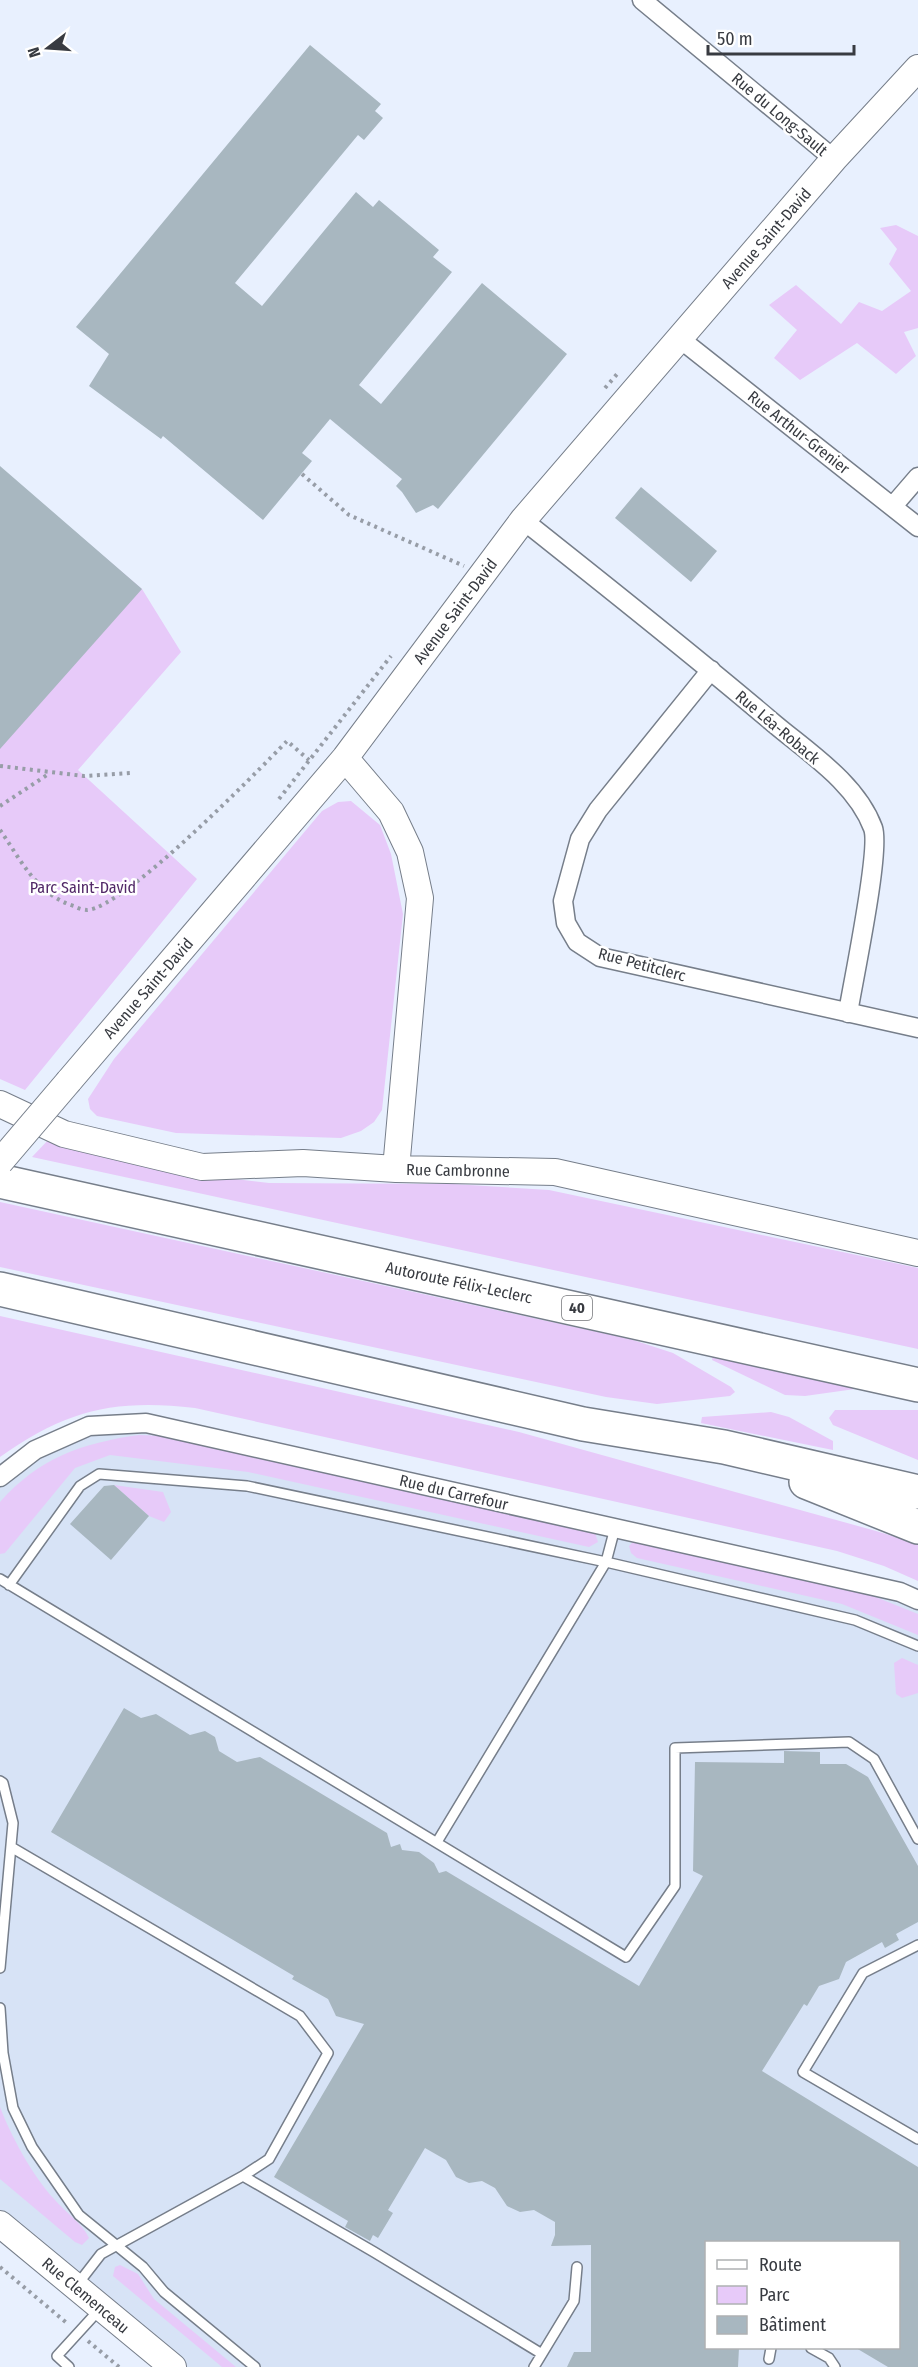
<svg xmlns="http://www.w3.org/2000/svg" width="918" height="2367" viewBox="0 0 918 2367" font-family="'Fira Sans Condensed',sans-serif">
<rect width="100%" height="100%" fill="#e8f0fe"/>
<path fill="#d7e3f6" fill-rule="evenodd" d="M 146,1423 L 918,1600 L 918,2367 L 173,2367 L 0,2224 L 0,1477 L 89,1426 ZM 706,2242 L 898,2242 L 898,2348 L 706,2348 Z"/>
<path fill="#e7caf9" d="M 896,225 L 918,236 L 918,328 L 904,332 L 916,356 L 896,374 L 857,343 L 800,380 L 774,358 L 797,330 L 769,305 L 796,285 L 841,324 L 859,302 L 882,311 L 911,291 L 889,264 L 897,249 L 880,228 Z
M 0,468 L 142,589 L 181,652 L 78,770 L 197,879 L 25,1090 L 0,1079 Z
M 351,801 L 380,825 L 391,854 L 403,914 L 382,1110 L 374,1122 L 361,1131 L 341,1138 L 176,1133 L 97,1116 L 90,1109 L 88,1099 L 114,1059 L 322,811 L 338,802 Z
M 50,1138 L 202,1175 L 269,1183 L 453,1184 L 549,1190 L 918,1268 L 918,1349 L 32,1157 Z
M 0,1202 L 630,1339 L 673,1353 L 731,1387 L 735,1392 L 730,1396 L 657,1404 L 606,1397 L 0,1267 Z
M 0,1316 L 519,1432 L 876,1531 L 918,1544 L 918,1581 L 884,1566 L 837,1551 L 195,1408 C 114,1399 67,1410 0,1457 Z
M 713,1355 L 850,1381 L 855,1389 L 805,1396 L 785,1395 L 712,1360 Z
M 835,1410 L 918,1410 L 918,1460 L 833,1425 L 829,1418 Z
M 771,1412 L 789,1417 L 833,1441 L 833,1450 L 701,1423 L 702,1417 Z
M 139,1435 L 185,1437 L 594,1530 L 598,1542 L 589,1547 L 248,1472 L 110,1455 L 75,1468 L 5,1553 L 0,1554 L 0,1502 C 39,1458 82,1443 139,1435 Z
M 114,1485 L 163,1492 L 171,1512 L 164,1522 L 149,1516 Z
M 634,1541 L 848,1586 L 918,1614 L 918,1635 L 842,1604 L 637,1558 L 631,1553 L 629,1546 Z
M 902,1658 L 918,1665 L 918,1693 L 902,1698 L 896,1694 L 894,1663 Z
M 0,2107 C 11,2136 33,2177 55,2200 C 66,2213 82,2223 89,2238 L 82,2245 L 75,2242 L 0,2179 Z
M 120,2265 L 138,2274 L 154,2299 L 236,2367 L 222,2367 L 113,2276 L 115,2267 Z"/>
<path fill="#a8b7c0" d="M 310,45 L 381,104 L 375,111 L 383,118 L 364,140 L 358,135 L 235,283 L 262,306 L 356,192 L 373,207 L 379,200 L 439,250 L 433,257 L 452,272 L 359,385 L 381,404 L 482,283 L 567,354 L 438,509 L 433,505 L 416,513 L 402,492 L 396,486 L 402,479 L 330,419 L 302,453 L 312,461 L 263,520 L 163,436 L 161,439 L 89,386 L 109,354 L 76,327 Z
M 0,466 L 142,589 L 0,749 Z
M 641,487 L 717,551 L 691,582 L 615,518 Z
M 114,1485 L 149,1516 L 111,1560 L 70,1524 L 104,1486 Z
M 124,1708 L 141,1718 L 156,1714 L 190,1735 L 205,1731 L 215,1737 L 219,1751 L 237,1762 L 260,1757 L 387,1833 L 391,1847 L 400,1844 L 402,1850 L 419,1852 L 434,1863 L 439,1873 L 446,1871 L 639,1986 L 703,1876 L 693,1871 L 695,1762 L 784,1763 L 784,1751 L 820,1752 L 820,1764 L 846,1764 L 868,1777 L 918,1866 L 918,1922 L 896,1934 L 899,1940 L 885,1948 L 882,1942 L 846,1962 L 839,1979 L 819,1986 L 807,2006 L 804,2004 L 762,2071 L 918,2167 L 918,2367 L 888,2367 L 856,2348 L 898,2348 L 898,2242 L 706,2242 L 706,2348 L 739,2348 L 738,2367 L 567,2367 L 574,2352 L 591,2352 L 591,2245 L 551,2246 L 555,2235 L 555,2222 L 534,2210 L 520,2212 L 507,2206 L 495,2188 L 482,2181 L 469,2183 L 456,2177 L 446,2160 L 425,2148 L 388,2210 L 393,2213 L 378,2238 L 373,2235 L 370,2241 L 345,2227 L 348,2221 L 274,2177 L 364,2024 L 336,2016 L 328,1999 L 292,1979 L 294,1976 L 51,1832 Z"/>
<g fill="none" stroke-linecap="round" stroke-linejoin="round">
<defs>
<path id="lane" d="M 0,1579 L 626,1957 L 675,1886 L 675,1748 L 849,1742 L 874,1759 L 918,1839
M 9,1585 L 80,1486 L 99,1474 L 247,1486 L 606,1562 L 855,1620 L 918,1646
M 0,1781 L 3,1783 L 13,1823 L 0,1968
M 437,1842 L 606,1562 L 615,1528
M 11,1847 L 300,2016 L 328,2053 L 269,2159 L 243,2176 L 101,2254 L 77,2285
M 918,1945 L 863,1973 L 803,2072 L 918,2139
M 0,2008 L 3,2053 L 13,2108 L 32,2147 L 79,2215 L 143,2267 L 164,2292 L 255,2367
M 243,2176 L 374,2252 L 542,2354
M 811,2348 L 829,2358 L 835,2367
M 769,2359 L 771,2348
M 69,2367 L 57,2356 L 99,2310
M 534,2367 L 574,2301 L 577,2267"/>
<path id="street" d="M 642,0 L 834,159
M 679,338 L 918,527
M 893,506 L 918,477
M 523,520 C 606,586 690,652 771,721 C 806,751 856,782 873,828 C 881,850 853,981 848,1013
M 711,670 L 598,810 L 580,839 L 563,901 L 566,923 L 577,942 L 600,957 L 918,1028
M 0,1477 L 35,1450 L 89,1426 L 146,1423 L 900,1592 L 918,1600"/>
<path id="secondary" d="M 345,758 L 391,812 L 410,852 L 420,898 L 396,1169
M 69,1081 L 345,758 L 523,520 L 834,159 L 918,68
M 0,1104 L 64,1134 L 202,1167 L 303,1163 L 396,1169 L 555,1172 L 918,1253
M 0,2224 L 173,2367"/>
<path id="highway" d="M 0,1181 L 918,1385
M 0,1289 L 583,1424 L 724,1447 L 918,1492
M 806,1482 L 918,1527"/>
</defs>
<use href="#lane" stroke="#767e8a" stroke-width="12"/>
<use href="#street" stroke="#767e8a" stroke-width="21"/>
<use href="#secondary" stroke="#767e8a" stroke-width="28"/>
<use href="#highway" stroke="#767e8a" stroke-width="36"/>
<path stroke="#979da7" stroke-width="4" stroke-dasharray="3 4.5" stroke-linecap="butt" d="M 605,388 L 618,373
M 302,474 L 349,515 L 464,566
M 0,766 L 84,776 L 130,773
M 279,799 L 391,656
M 0,806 L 50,773
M 0,830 C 21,860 37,895 74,906 C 77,908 83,910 87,910 C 124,908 256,773 287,741 L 309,760
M 0,2267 L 68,2324
M 88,2341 L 119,2367"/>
<use href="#lane" stroke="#fff" stroke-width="9"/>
<use href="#street" stroke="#fff" stroke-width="18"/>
<use href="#secondary" stroke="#fff" stroke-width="26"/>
<use href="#highway" stroke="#fff" stroke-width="33"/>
<defs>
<path id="secondary-bridge" d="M 0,1162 L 69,1081"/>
</defs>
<use href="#secondary-bridge" stroke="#767e8a" stroke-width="28" stroke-linecap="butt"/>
<use href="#secondary-bridge" stroke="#fff" stroke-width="26"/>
</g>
<g text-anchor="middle" stroke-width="5" stroke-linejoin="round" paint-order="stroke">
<rect fill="#fff" stroke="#74767a" stroke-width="1.5" x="562" y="1296" width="30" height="24" rx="4.5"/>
<g font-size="15" font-weight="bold" fill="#383b41">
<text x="577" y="1313">40</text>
</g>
<g font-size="16" fill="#383b41" stroke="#fff">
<text transform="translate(780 114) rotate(40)" y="6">Rue du Long-Sault</text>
<text transform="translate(766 238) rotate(-49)" y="6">Avenue Saint-David</text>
<text transform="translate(799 432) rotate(38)" y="6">Rue Arthur-Grenier</text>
<text transform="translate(455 611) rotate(-53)" y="6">Avenue Saint-David</text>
<text transform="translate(778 727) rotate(40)" y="6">Rue Léa-Roback</text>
<text transform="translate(642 964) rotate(15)" y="6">Rue Petitclerc</text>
<text transform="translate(148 988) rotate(-49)" y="6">Avenue Saint-David</text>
<text transform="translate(458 1170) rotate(1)" y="6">Rue Cambronne</text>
<text transform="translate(459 1282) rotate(12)" y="6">Autoroute Félix-Leclerc</text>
<text transform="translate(454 1492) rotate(13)" y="6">Rue du Carrefour</text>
<text transform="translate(86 2295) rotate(40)" y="6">Rue Clemenceau</text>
</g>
<g font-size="16" fill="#522968" stroke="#fff">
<text x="83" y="893">Parc Saint-David</text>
</g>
</g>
<rect x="705" y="2241" width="195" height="108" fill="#ffffff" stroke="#afb1b3" stroke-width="1.5"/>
<rect x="717" y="2260" width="30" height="9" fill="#ffffff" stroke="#afb1b3" stroke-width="1.5"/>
<text x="759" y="2271" font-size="18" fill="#383b41">Route</text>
<rect x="717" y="2286" width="30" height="18" fill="#e7caf9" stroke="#afb1b3" stroke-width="1.5"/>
<text x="759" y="2301" font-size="18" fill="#383b41">Parc</text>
<rect x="717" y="2316" width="30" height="18" fill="#a8b7c0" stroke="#afb1b3" stroke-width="1.5"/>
<text x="759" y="2331" font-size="18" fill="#383b41">Bâtiment</text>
<g transform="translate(48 48) rotate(253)" stroke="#ffffff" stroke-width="4.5" paint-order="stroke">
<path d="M0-4.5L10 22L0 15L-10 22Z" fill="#383b41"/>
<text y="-9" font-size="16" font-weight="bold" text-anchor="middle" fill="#383b41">N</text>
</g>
<path d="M708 45v9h146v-9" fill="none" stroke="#383b41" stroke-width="3"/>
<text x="717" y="45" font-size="18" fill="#383b41" stroke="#ffffff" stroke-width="4.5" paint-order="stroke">50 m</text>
</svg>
